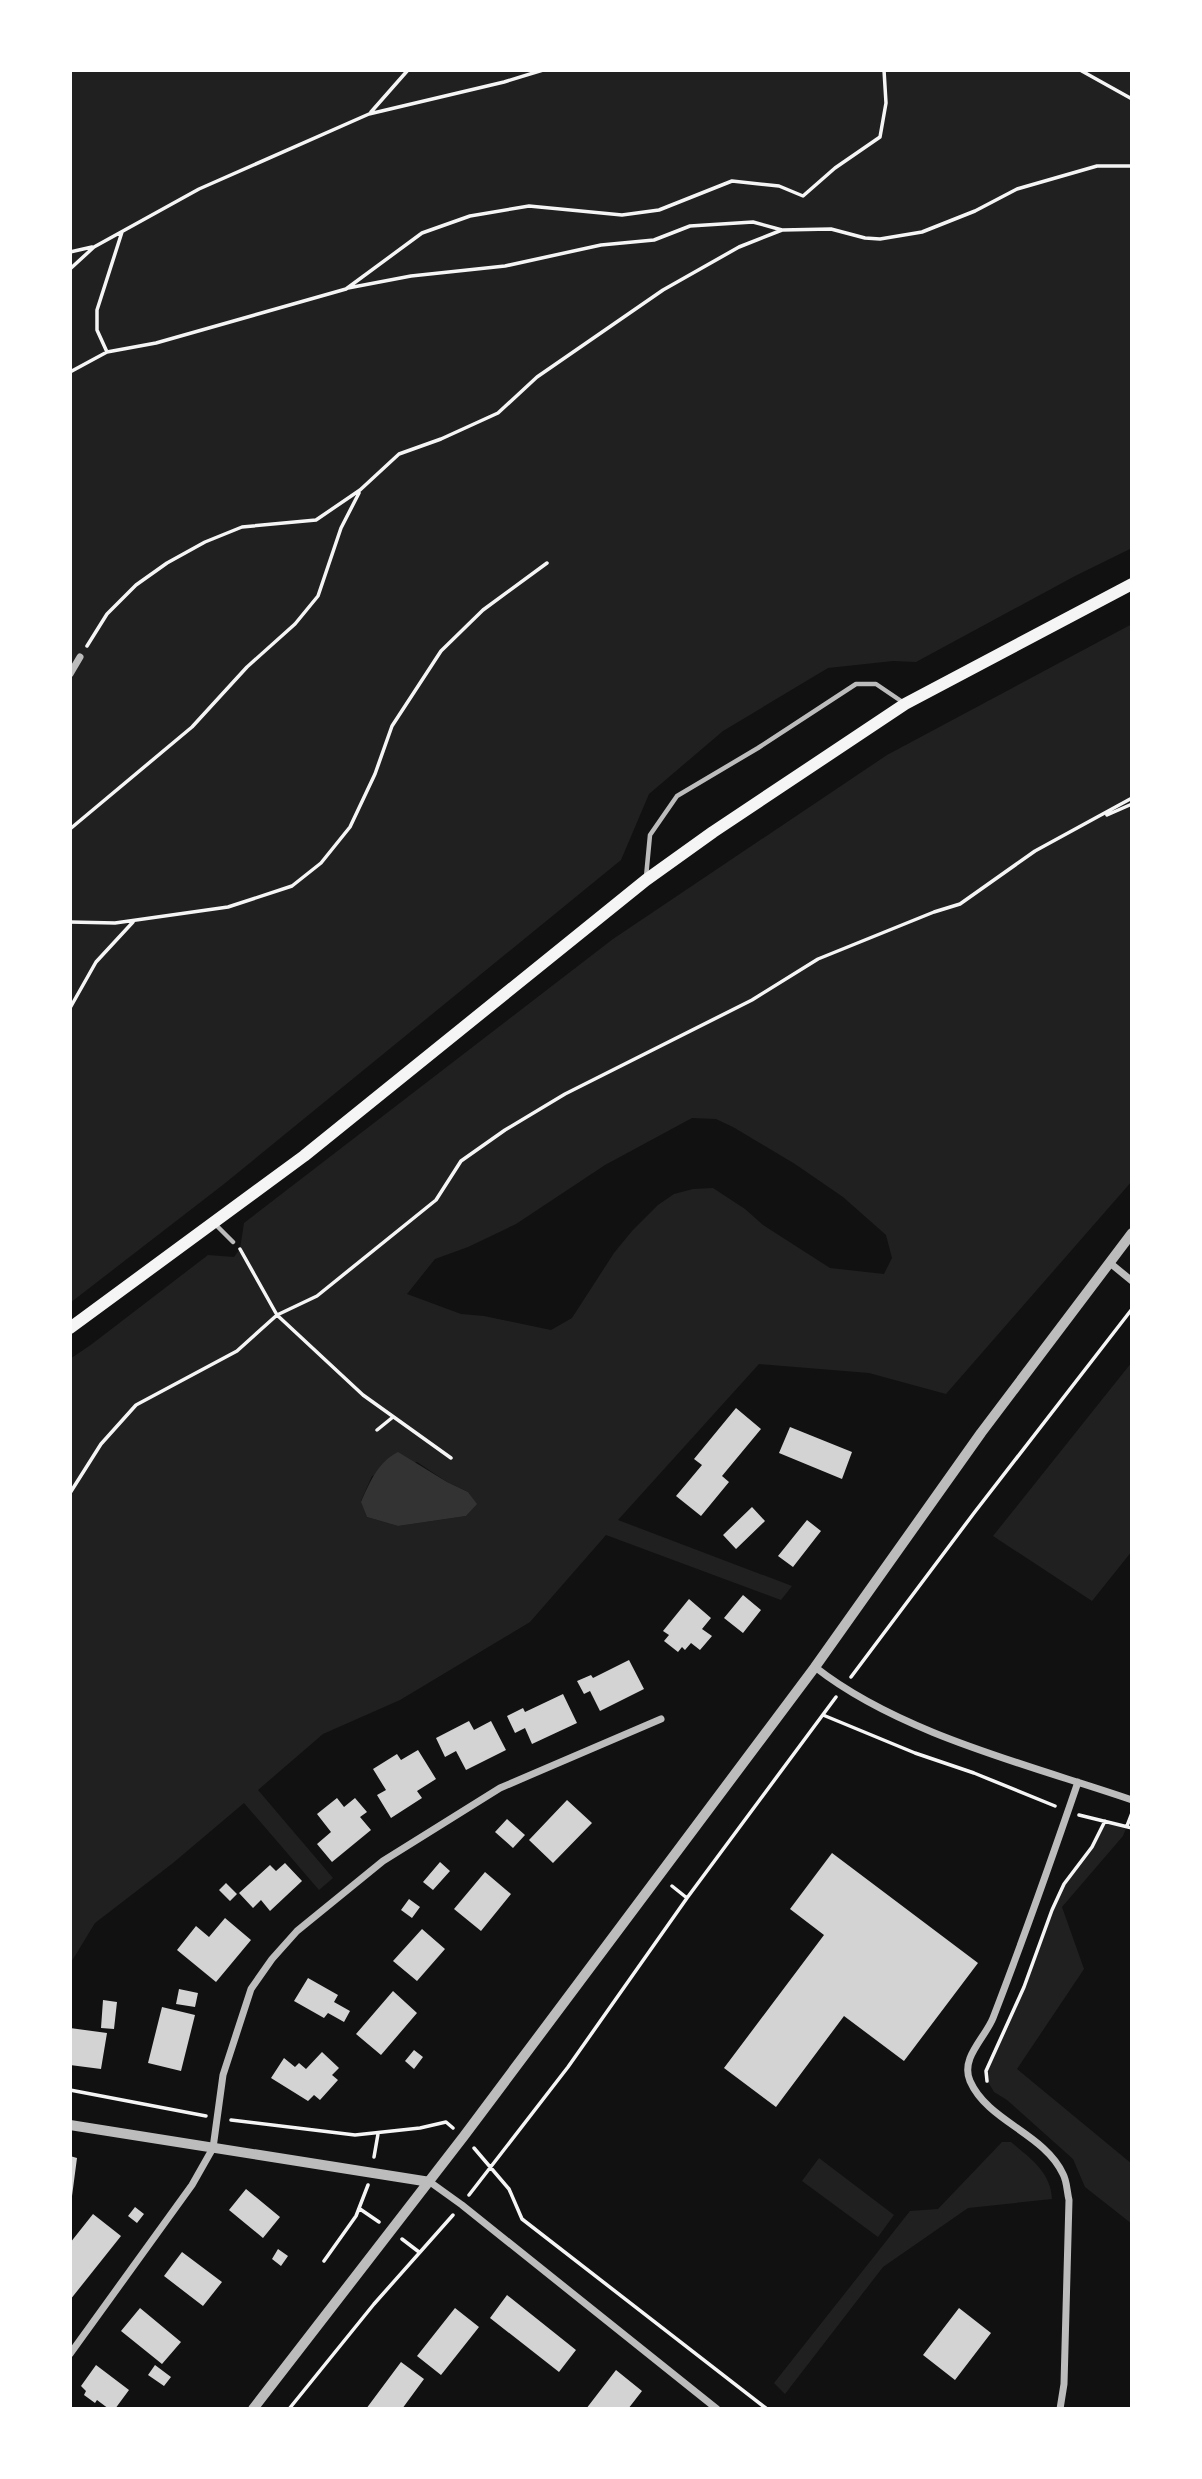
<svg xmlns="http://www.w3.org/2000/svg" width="1202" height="2479" viewBox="0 0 1202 2479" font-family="'Archivo Narrow',sans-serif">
<rect width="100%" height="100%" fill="#111"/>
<path fill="#202020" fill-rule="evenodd" d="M 70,70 L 1132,70 L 1132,548 L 1075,576 L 916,662 L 893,661 L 828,668 L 723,731 L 649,794 L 621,860 L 224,1184 L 70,1303 Z
M 1132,624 L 1132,1181 L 946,1394 L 869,1373 L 759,1364 L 618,1520 L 792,1586 L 781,1600 L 606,1535 L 530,1622 L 400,1700 L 323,1734 L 258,1790 L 333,1878 L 319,1890 L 244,1803 L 173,1863 L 95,1923 L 70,1964 L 70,1359 L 92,1344 L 208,1255 L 234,1257 L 240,1249 L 244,1223 L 613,939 L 887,755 ZM 692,1118 L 716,1119 L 733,1127 L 795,1164 L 843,1197 L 886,1235 L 892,1258 L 884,1274 L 830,1268 L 763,1225 L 745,1209 L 713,1188 L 693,1189 L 674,1194 L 658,1205 L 632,1231 L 614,1253 L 572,1318 L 551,1330 L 484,1316 L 461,1314 L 407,1294 L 435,1259 L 468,1247 L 516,1224 L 605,1165 ZM 417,1462 L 447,1482 L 468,1492 L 476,1504 L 466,1516 L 398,1526 L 367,1517 L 361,1501 L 372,1476 Z
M 1132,1362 L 1132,1551 L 1092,1601 L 993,1536 Z
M 1105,1821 L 1127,1826 L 1123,1836 L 1062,1907 L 1084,1969 L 1017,2069 L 1132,2164 L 1132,2224 L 1085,2187 L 1073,2159 L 1007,2100 L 994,2092 L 987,2080 L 986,2071 L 1011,2018 L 1035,1952 L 1064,1884 L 1092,1847 Z
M 1002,2142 L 1011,2142 C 1030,2158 1051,2172 1052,2199 L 968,2208 L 883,2267 L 785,2394 L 774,2383 L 910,2211 L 938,2209 Z
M 819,2158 L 894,2215 L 878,2237 L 802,2181 Z"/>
<path fill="#333" d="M 398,1452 L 447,1482 L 468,1492 L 477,1504 L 466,1516 L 398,1526 L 367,1517 L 361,1502 C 370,1482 378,1462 398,1452 Z"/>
<path fill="#d3d3d3" d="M 736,1408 L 761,1429 L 722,1476 L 729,1482 L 701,1516 L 676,1496 L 702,1465 L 694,1459 Z
M 790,1427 L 852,1452 L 842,1479 L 779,1453 Z
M 752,1507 L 765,1521 L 736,1549 L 723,1535 Z
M 807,1520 L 821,1531 L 793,1567 L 778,1556 Z
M 743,1595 L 761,1610 L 743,1633 L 724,1618 Z
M 689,1599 L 711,1618 L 702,1629 L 712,1636 L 700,1650 L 691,1643 L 685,1650 L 682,1647 L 678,1652 L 664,1641 L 669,1635 L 663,1631 Z
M 629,1660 L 644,1689 L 600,1711 L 590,1691 L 584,1694 L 577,1681 L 591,1675 L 593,1678 Z
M 563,1694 L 577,1723 L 532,1744 L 525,1728 L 515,1733 L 507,1716 L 523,1708 L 525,1712 Z
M 469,1721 L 474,1730 L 491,1721 L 506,1750 L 466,1770 L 456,1751 L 445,1757 L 436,1738 Z
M 418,1750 L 436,1779 L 417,1791 L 422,1798 L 391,1818 L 377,1795 L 386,1790 L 373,1769 L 397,1754 L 401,1760 Z
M 337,1798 L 344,1807 L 355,1798 L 367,1812 L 360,1817 L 371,1830 L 332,1862 L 317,1844 L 331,1832 L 317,1814 Z
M 567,1800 L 592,1823 L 553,1863 L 529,1840 Z
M 507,1819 L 525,1835 L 513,1848 L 495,1832 Z
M 832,1853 L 978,1963 L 904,2061 L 844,2016 L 776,2107 L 724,2068 L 824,1935 L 790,1909 Z
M 440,1862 L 450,1871 L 433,1890 L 423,1882 Z
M 285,1863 L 302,1881 L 270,1911 L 261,1900 L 253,1908 L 239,1893 L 270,1865 L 276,1871 Z
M 485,1872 L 511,1894 L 481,1931 L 454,1909 Z
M 226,1883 L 237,1894 L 230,1901 L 219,1890 Z
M 409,1899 L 420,1907 L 412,1918 L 401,1910 Z
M 225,1918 L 251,1940 L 216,1982 L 177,1950 L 196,1926 L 209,1937 Z
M 422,1929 L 445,1949 L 417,1981 L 393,1961 Z
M 308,1978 L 338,1995 L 334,2002 L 350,2011 L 344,2022 L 328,2013 L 324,2018 L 294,2001 Z
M 179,1989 L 198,1993 L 195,2007 L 176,2004 Z
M 393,1991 L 417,2013 L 381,2055 L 356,2034 Z
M 103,2000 L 117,2002 L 114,2029 L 101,2028 Z
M 162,2007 L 195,2015 L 181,2071 L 148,2063 Z
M 70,2028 L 107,2033 L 101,2069 L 70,2065 Z
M 414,2050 L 423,2057 L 414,2069 L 405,2061 Z
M 322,2052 L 339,2068 L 332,2075 L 338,2080 L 320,2100 L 314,2095 L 308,2101 L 271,2078 L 284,2058 L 295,2067 L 299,2063 L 306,2069 Z
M 70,2156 L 77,2158 L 72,2196 L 70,2196 Z
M 246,2189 L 280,2217 L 263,2238 L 229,2210 Z
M 135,2207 L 144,2214 L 137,2223 L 128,2216 Z
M 93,2214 L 121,2236 L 70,2300 L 70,2243 Z
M 278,2249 L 288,2256 L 281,2266 L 272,2259 Z
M 182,2252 L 222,2282 L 203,2306 L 164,2276 Z
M 507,2295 L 576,2350 L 559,2372 L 490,2318 Z
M 140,2308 L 181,2342 L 162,2364 L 121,2331 Z
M 455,2308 L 479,2327 L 441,2375 L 417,2356 Z
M 959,2308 L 991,2333 L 955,2380 L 923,2355 Z
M 401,2362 L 424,2379 L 402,2409 L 366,2409 Z
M 96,2365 L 129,2390 L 115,2409 L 109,2409 L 97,2400 L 95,2403 L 84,2395 L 86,2391 L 81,2386 Z
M 155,2365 L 171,2377 L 164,2386 L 148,2375 Z
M 616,2370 L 642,2391 L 628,2409 L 586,2409 Z"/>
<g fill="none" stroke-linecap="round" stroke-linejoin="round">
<path stroke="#f5f5f5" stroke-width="3.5" d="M 1080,70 L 1132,99
M 371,112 L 408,70
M 70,252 L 92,247
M 70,269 L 94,247 L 199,189 L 369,114 L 504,82 L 543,70
M 348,288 L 411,276 L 505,266 L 601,245 L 654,240 L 690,226 L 753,222 L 782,230 L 831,229 L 865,238 L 880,239 L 922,232 L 975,211 L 1017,189 L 1097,166 L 1132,166
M 107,352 L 97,330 L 97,310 L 122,232
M 70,372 L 107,352 L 156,343 L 346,289 L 422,233 L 470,216 L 529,206 L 622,215 L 659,210 L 732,181 L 779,186 L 803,196 L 835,168 L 880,137 L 886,103 L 884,70
M 87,646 L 107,614 L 136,585 L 167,563 L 205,542 L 242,527 L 316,520 L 360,490 L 399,454 L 441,439 L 498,413 L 537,377 L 663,290 L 739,247 L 782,230
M 1107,815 L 1132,804
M 70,829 L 192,727 L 247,667 L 295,624 L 318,596 L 341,528 L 359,493
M 70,922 L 115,923 L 228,907 L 292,886 L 321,863 L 350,827 L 375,774 L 392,726 L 441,651 L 483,610 L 547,563
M 70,1008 L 96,962 L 133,922
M 240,1249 L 277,1315 L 363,1395 L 451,1458
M 377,1430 L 393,1417
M 70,1493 L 101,1444 L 136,1405 L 237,1351 L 277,1315 L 317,1296 L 436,1200 L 461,1161 L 505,1130 L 565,1094 L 752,1000 L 818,959 L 934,912 L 960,904 L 1035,851 L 1132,798
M 851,1677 L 974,1513 L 1132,1309
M 823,1715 L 915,1753 L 974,1773 L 1055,1806
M 1079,1815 L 1132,1828
M 1127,1826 L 1132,1813
M 672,1886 L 687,1898
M 987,2081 L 986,2071 L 1024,1987 L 1052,1910 L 1064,1884 L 1092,1847 L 1105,1821
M 70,2090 L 206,2116
M 231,2120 L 355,2135 L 420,2128 L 446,2122 L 453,2128
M 474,2148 L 509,2189 L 522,2219 L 767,2409
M 374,2157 L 378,2134
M 469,2195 L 568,2067 L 687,1898 L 836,1697
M 360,2209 L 379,2222
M 402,2239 L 419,2252
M 324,2261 L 356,2216 L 368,2185
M 289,2409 L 374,2304 L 453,2215"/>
<path stroke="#bcbcbc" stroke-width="4.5" d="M 646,877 L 650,835 L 677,796 L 758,748 L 856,684 L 876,684 L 904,703
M 214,1223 L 233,1242"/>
<path stroke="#bcbcbc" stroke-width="7" d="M 70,674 L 80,657
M 1110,1263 L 1132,1281
M 815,1667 C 900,1734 1030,1765 1132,1800
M 430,2182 L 462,2205 L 717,2409
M 70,2354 L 192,2185 L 213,2148 L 223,2075 L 251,1989 L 272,1959 L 297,1931 L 383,1861 L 500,1788 L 661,1719
M 1060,2409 L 1064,2384 L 1069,2200 C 1067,2192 1067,2181 1063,2174 C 1044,2133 988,2122 970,2081 C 960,2058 985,2038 993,2018 C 1023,1940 1051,1861 1078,1782"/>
<path stroke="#bcbcbc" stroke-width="10" d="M 70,2125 L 430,2182
M 253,2409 L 464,2136 L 815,1667 L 981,1433 L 1132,1233"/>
<path stroke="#f5f5f5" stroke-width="12" d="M 70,1328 L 304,1156 L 646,880 L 713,832 L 905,704 L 1132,584"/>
</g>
<rect width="1202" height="2479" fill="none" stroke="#ffffff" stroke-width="144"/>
</svg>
